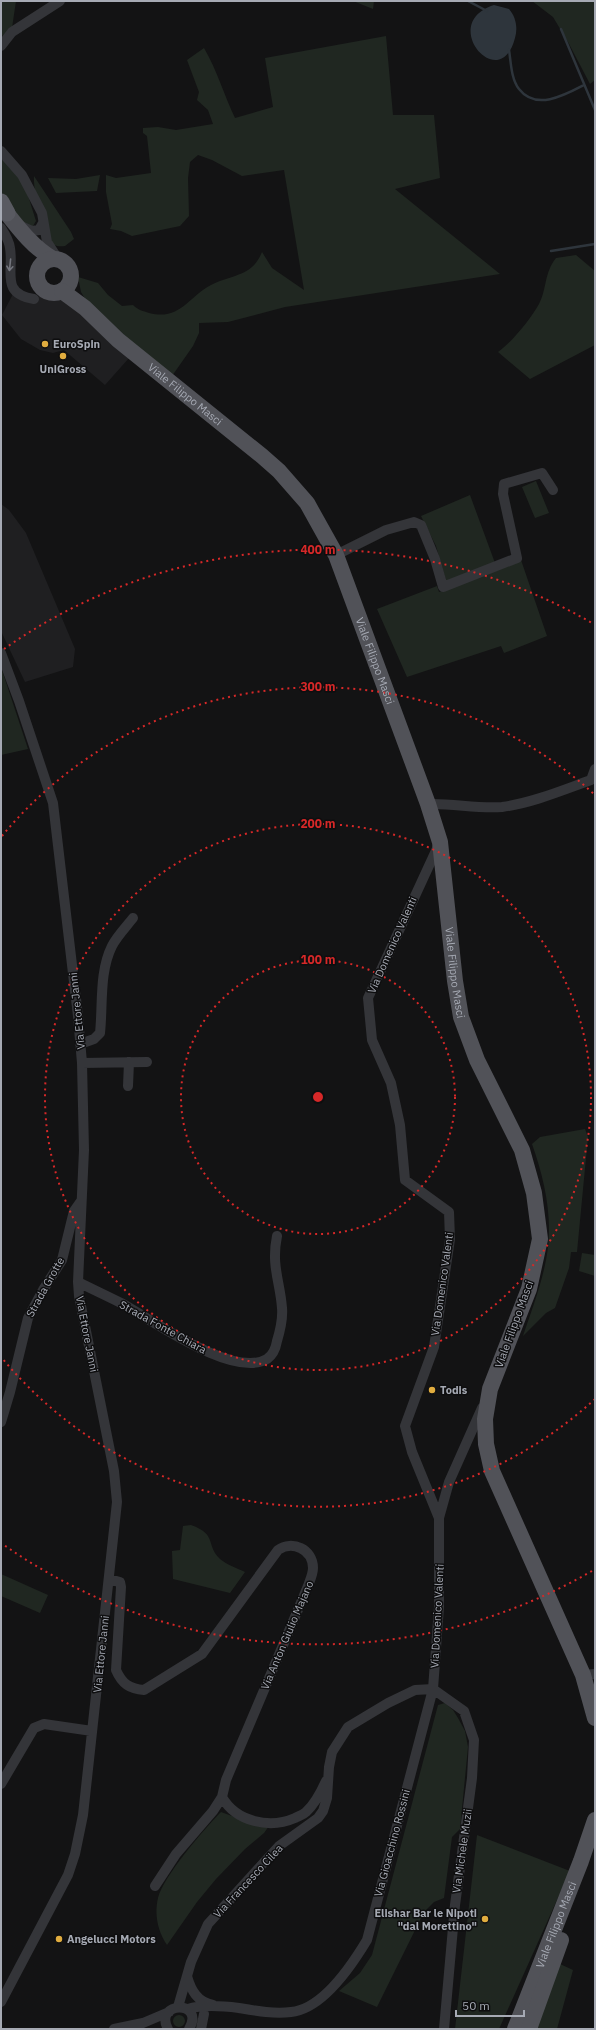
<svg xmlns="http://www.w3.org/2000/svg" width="596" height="2030" viewBox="0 0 596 2030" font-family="'IBM Plex Sans',sans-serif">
<rect width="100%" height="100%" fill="#131314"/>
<path fill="#1f1f21" d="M 46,293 L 63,297 L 129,358 L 105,385 L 64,350 L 53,353 L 40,350 L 21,339 L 2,315 L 13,294 L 29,301 Z
M 1,504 L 9,510 L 26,533 L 75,649 L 73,667 L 25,682 L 1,631 Z"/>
<path fill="#202721" d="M 1,1 L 16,1 L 12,28 L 1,37 Z
M 353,1 L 374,1 L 373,9 Z
M 532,1 L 595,1 L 595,80 L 590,84 L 568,42 L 553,17 Z
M 386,36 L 393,115 L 434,115 L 440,178 L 395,189 L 500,274 L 285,307 L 228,322 L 199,323 L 199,333 L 193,346 L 172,376 L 90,307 L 81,292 L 78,277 L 98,283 L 108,295 L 122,306 L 133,305 C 138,310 143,311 149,313 C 180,321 188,297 211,285 C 232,274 252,277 262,252 L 272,268 L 304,290 L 284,170 L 242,176 L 212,160 L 198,155 L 190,162 L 188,178 L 189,216 L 180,226 L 132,236 L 121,231 L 110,229 L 112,224 L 106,192 L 106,175 L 116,178 L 151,173 L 147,136 L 143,133 L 143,128 L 158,127 L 176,130 L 213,124 L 208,110 L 197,100 L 199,92 L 187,60 L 204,48 C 217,70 224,95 235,118 L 273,107 L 265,58 Z
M 1,155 L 25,186 L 36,221 L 33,226 L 28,227 L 1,200 Z
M 100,175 L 97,191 L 56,193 L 48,178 L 76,179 Z
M 34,176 L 71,232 L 74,239 L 65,246 C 59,247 52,246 49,240 C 41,227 33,190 34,176 Z
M 576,255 L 595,271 L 595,345 L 530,379 L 498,352 C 512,342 530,320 539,304 C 547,289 544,273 556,258 Z
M 536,481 L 549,513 L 535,518 L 522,487 Z
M 470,495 L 495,563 L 447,584 L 436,546 L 421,516 Z
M 521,560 L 547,636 L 504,653 L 501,646 L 407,677 L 377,609 L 437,586 L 439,592 Z
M 1,667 L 28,749 L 1,755 Z
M 585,1129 L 588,1137 L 577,1252 L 571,1252 L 569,1268 L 555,1308 L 546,1313 L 523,1336 C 531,1312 541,1286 546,1260 C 554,1221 545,1181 532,1144 L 540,1137 Z
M 582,1253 L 595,1255 L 595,1276 L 579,1271 Z
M 191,1525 C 218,1535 205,1544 220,1559 C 227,1565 237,1568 245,1572 L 230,1593 L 173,1579 L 172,1551 L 180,1550 L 183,1526 Z
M 1,1574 L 48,1595 L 40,1613 L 1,1596 Z
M 445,1703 L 453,1710 L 458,1718 L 465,1731 L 468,1747 L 460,1829 L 452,1837 L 444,1898 L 434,1902 L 424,1912 L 377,2007 L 339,1991 L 360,1973 L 372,1955 L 438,1705 Z
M 221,1812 L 251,1823 L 269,1826 L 264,1833 L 245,1849 L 216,1879 L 197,1902 L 167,1945 C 158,1932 154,1915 158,1898 C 163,1877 204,1829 221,1812 Z
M 477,1835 L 570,1871 L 499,2029 L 455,2029 Z
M 560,1964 L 573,1970 L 557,2029 L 536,2029 Z
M173 2021a6 6 0 1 1 12 0a6 6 0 1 1-12 0Z"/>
<path fill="#2e353c" d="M 494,5 L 509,9 C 516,17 518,28 515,38 C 500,96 437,23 494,5 Z"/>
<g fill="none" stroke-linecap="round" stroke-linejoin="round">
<path stroke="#2e353c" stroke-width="2.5" d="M 468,1 L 487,11
M 561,29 L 595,110
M 509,50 C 511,62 511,79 519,89 C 536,111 565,95 584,85
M 551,251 L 595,244"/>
<path stroke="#343539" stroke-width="10" d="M 1,46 L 12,32 L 60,1
M 1,151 L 22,175 L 31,192 L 42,213 L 47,242 L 58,259
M 21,226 L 32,231 L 39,230 L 43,223
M 1,228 C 5,234 9,240 10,248 C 14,271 0,294 34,299
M 336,555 L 386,530 L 414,522 L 421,525 L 435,559 L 443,587 L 517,558 L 503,494 L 504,484 L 542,473 L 553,490
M 1,653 L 19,701 L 53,803 L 78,1016 L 82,1063 L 84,1150 L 78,1282 L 79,1296 L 114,1471 L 117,1502 L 83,1815 L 75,1854 L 68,1875 L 1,2002
M 428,804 C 453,803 477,809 502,807 C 532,803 563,790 591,780 L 595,769
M 439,844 L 368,998 L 372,1040 L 391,1083 L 400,1125 L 405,1180 L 449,1212 L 450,1239 L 434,1347 L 405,1426 L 412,1452 L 439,1518
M 80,1044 L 94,1039 L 100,1033 C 103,1005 99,972 112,946 C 117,936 126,927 133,918
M 82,1063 L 147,1062
M 128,1086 L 129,1062
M 78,1282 C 92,1289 107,1296 121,1303 C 151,1319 233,1379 267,1359 C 273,1355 276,1347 277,1341 C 280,1331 283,1319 282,1308 C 280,1281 271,1266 277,1236
M 1,1422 L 10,1392 L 28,1318 L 43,1290 L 62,1260 L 74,1211 L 81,1201
M 109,1579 L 120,1582 L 121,1587 L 116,1670 C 122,1684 130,1689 144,1690 L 202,1654 L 278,1550 C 292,1540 313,1549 313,1568 C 313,1574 310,1580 308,1586 L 226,1780 L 222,1797 L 213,1811 L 176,1854 L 155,1886
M 583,1675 L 595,1674
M 433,1689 L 464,1711 L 474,1740 L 472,1778 L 455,1905 L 444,2029
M 1,1784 L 34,1728 L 44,1724 L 92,1731
M 222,1797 C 236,1822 270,1829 295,1818 C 299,1816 303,1815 306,1812 C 315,1804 321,1792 326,1781
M 187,1976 C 191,1990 197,2002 213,2005
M 178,2007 L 191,1962 L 208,1924 L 279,1846 L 318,1818 L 323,1811 L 327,1798 L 329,1767 L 332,1752 L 348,1727 L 388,1703 L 415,1690 L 433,1689
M 188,2009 C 203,2004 223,2006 239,2008 C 257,2011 274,2014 291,2012 C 323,2009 352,1965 367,1940 L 433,1689 L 439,1607 L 439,1518 L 449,1482 L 482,1408
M 114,2029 L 143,2023 L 169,2012
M 168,2029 C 153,2001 206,2000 189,2029
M 201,2029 L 204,2014"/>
<g stroke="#515258" stroke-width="16">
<path d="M 1,206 C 17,226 31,246 53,259"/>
<circle cx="54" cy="276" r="17"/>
<path id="s1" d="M 62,291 L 85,308 L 118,340 L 262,456 L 279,471 L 307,503 L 336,555 L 428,804 L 440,842 L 455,981 L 461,1017 L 477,1060 L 522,1150 L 534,1193 L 540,1239 L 529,1289 L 490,1389 L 485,1419 L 486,1444 L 492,1471 L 583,1675 L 595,1718"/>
<path id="s2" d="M 515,2029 L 581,1861 L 595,1820"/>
<path d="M 529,2029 L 561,1940"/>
</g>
<path stroke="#595a61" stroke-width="17" d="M 1,202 L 7,213"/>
</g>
<defs><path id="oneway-shaft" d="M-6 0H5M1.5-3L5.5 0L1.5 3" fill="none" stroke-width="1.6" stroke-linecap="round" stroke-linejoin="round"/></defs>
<use stroke="#73757d" href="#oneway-shaft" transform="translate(10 265) rotate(96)"/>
<g fill="none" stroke="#d62828" stroke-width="2" stroke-dasharray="2 4">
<circle cx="318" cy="1097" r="137"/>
<circle cx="318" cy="1097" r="273"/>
<path d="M595 1399A410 410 0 0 1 2 1358M2 836A410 410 0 0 1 595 795"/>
<path d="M592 1571A547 547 0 0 1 4 1545M4 649A547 547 0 0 1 592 623"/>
</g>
<g fill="#e1ad3f" stroke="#0e0e0f" stroke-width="1.5">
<circle cx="45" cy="344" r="4"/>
<circle cx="63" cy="356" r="4"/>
<circle cx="432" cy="1390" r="4"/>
<circle cx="485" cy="1919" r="4"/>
<circle cx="59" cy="1939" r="4"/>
</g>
<g text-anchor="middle" stroke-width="3" stroke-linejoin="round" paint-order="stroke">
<g font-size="11" font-weight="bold" fill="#a6aab4" stroke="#0e0e0f" text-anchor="start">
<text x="53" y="348">EuroSpin</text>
<text x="63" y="373" text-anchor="middle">UniGross</text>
<text x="440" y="1394">Todis</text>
<text x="477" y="1917" text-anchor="end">Elishar Bar le Nipoti<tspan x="477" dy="13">"dal Morettino"</tspan></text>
<text x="67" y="1943">Angelucci Motors</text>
</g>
<g font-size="11" fill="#a6aab4" stroke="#0e0e0f">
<text dy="4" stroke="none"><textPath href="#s1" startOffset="161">Viale Filippo Masci</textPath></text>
<text dy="4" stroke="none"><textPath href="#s1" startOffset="497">Viale Filippo Masci</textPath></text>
<text transform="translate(392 945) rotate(-66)" y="4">Via Domenico Valenti</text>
<text dy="4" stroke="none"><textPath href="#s1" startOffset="821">Viale Filippo Masci</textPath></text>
<text transform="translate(77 1011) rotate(-96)" y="4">Via Ettore Janni</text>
<text transform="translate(442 1284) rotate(-82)" y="4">Via Domenico Valenti</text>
<text transform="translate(45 1287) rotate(-61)" y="4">Strada Grotte</text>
<text transform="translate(514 1324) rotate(-70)" y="4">Viale Filippo Masci</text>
<text transform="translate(163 1327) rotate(29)" y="4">Strada Fonte Chiara</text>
<text transform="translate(87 1334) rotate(79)" y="4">Via Ettore Janni</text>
<text transform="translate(437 1616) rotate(-87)" y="4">Via Domenico Valenti</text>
<text transform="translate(287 1635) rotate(-67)" y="4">Via Anton Giulio Majano</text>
<text transform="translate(101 1654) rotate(-84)" y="4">Via Ettore Janni</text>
<text transform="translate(392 1843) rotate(-75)" y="4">Via Gioacchino Rossini</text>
<text transform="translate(462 1851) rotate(-82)" y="4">Via Michele Muzii</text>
<text transform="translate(248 1881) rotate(-47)" y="4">Via Francesco Cilea</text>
<text dy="4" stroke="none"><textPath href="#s2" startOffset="112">Viale Filippo Masci</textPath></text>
</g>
</g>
<circle cx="318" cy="1097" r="6" fill="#d62828" stroke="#0e0e0f" stroke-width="2"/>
<g font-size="12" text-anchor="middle" font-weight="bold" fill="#d62828" stroke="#0e0e0f" stroke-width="3" stroke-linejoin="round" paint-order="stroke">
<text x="318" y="554">400 m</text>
<text x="318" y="691">300 m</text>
<text x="318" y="828">200 m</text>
<text x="318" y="964">100 m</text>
</g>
<rect width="596" height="2030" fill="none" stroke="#a6aab4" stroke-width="4"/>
<path d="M456 2010v6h68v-6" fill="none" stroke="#a6aab4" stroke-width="2"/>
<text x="462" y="2010" font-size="12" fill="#a6aab4" stroke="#0e0e0f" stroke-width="3" paint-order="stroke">50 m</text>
</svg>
